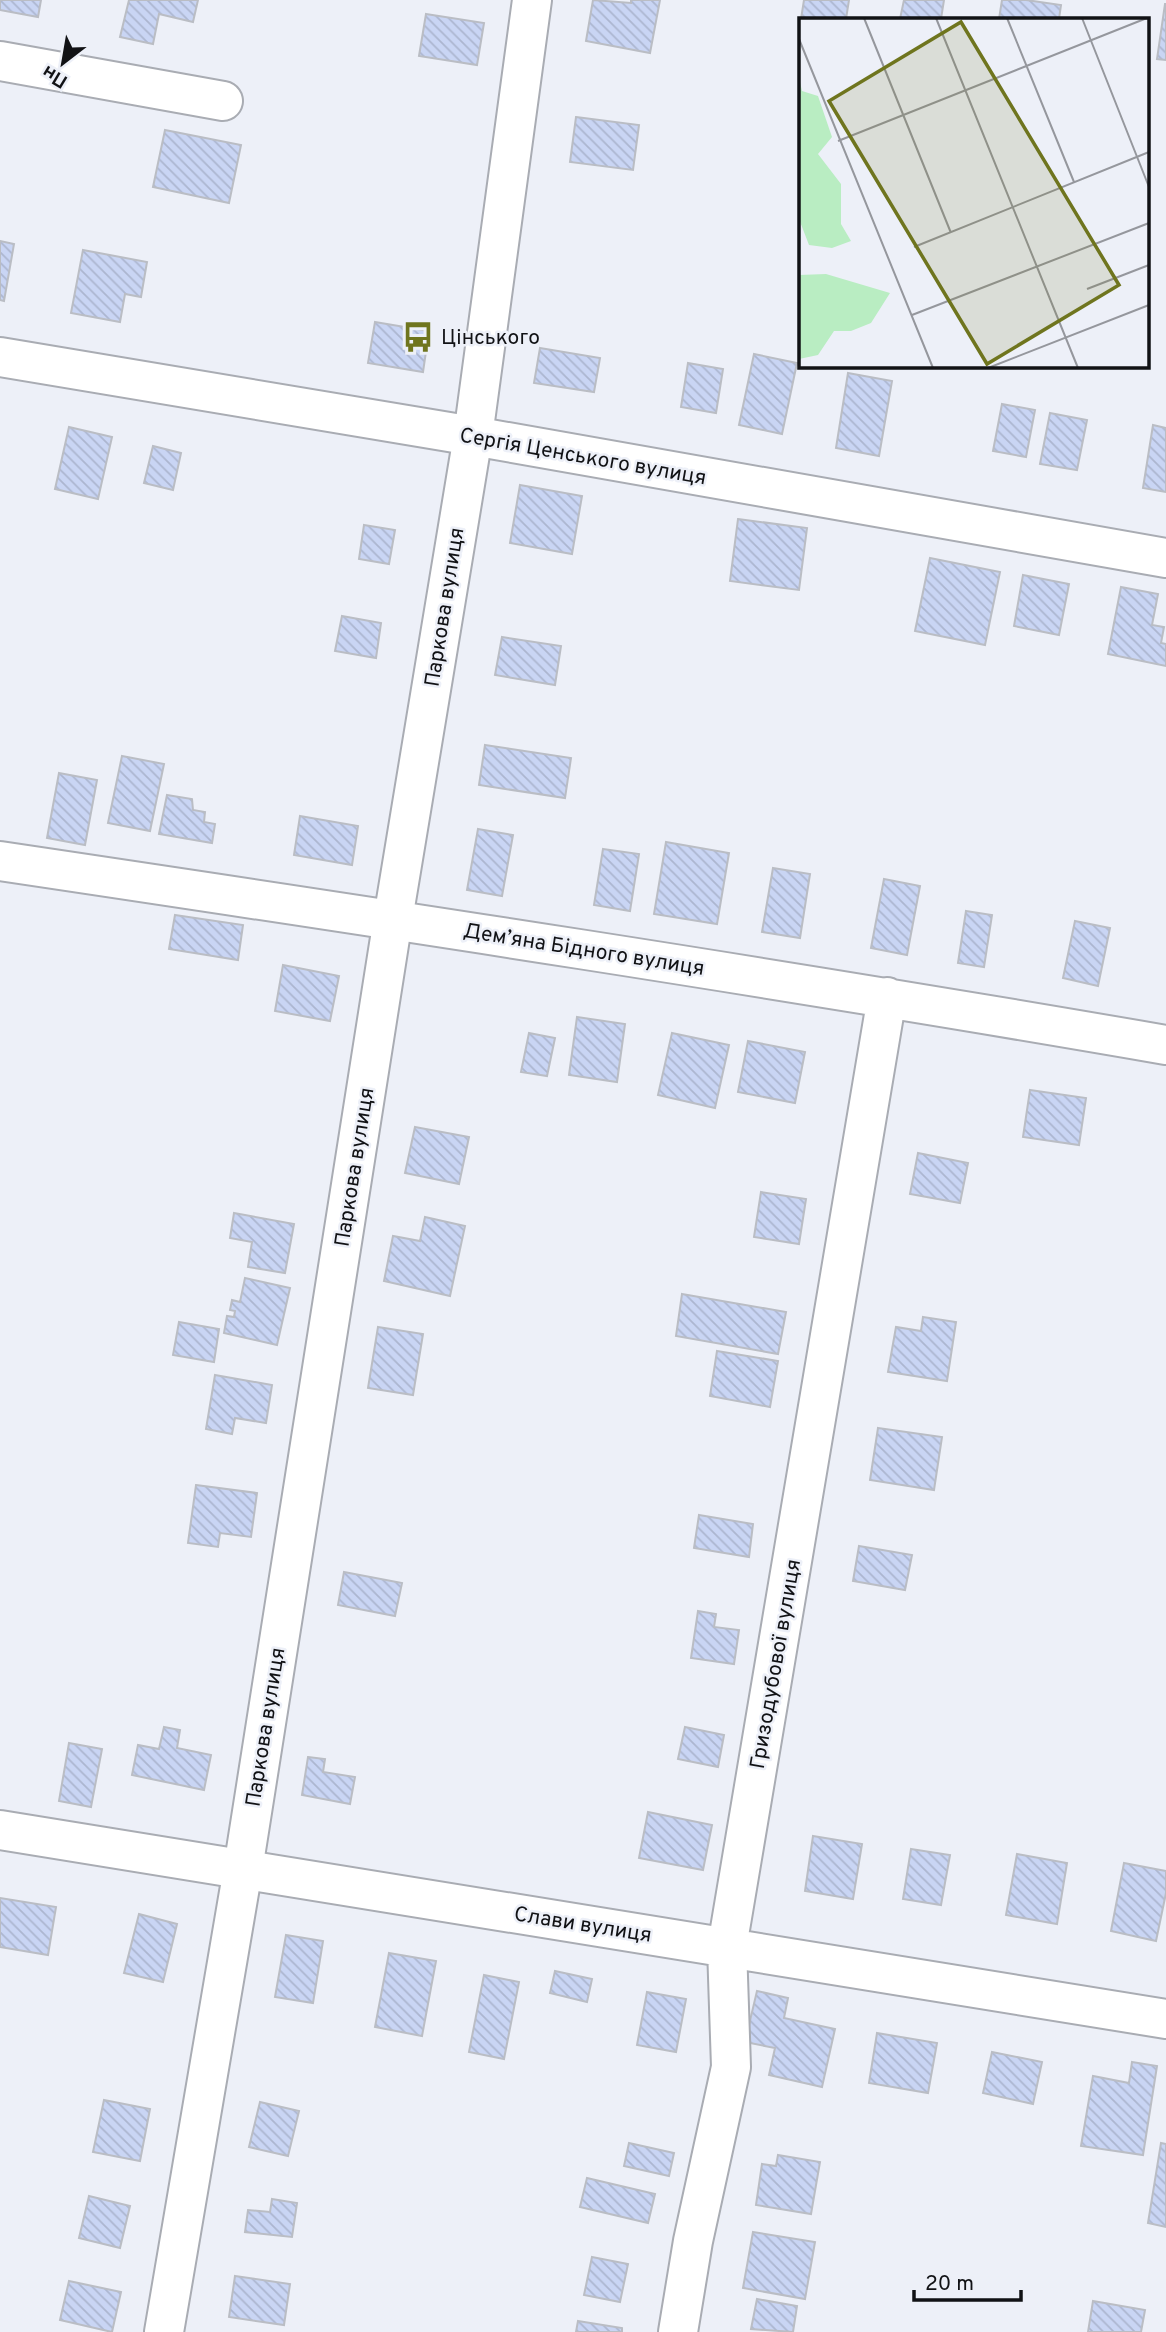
<svg xmlns="http://www.w3.org/2000/svg" width="1166" height="2332" viewBox="0 0 1166 2332" font-family="Overpass,sans-serif">
<defs>
<pattern id="building-back-hatch" width="6" height="6" patternUnits="userSpaceOnUse" patternTransform="scale(1.75)"><rect width="6" height="6" fill="#c9d5f4"/><path d="M-1 5l2 2M0 0l6 6M5-1l2 2" fill="none" stroke="#acb6d0"/></pattern>
</defs>
<rect width="100%" height="100%" fill="#edf0f8"/>
<path fill="url(#building-back-hatch)" stroke="#babdc4" stroke-width="2" d="M 0,0 L 41,0 L 38,17 L 0,10 Z
M 129,0 L 198,0 L 193,22 L 159,14 L 153,44 L 120,37 Z
M 593,0 L 631,3 L 631,0 L 660,0 L 650,53 L 586,41 Z
M 804,0 L 849,0 L 846,19 L 801,19 Z
M 904,0 L 944,0 L 941,19 L 900,19 Z
M 1002,0 L 1026,0 L 1061,5 L 1059,19 L 999,19 Z
M 1165,4 L 1166,4 L 1166,60 L 1157,59 Z
M 426,14 L 484,23 L 477,65 L 419,56 Z
M 576,117 L 639,125 L 633,170 L 570,162 Z
M 165,130 L 241,145 L 229,203 L 153,187 Z
M 0,241 L 14,244 L 4,301 L 0,300 Z
M 83,250 L 147,262 L 141,297 L 125,294 L 120,322 L 71,313 Z
M 375,322 L 429,331 L 423,372 L 368,363 Z
M 540,348 L 600,358 L 594,392 L 534,383 Z
M 754,354 L 797,363 L 782,434 L 739,425 Z
M 688,363 L 723,369 L 716,413 L 681,407 Z
M 848,373 L 892,381 L 879,456 L 836,448 Z
M 1002,404 L 1035,410 L 1026,457 L 993,451 Z
M 1050,413 L 1087,420 L 1077,470 L 1040,464 Z
M 1153,425 L 1166,428 L 1166,492 L 1143,488 Z
M 69,427 L 112,437 L 98,499 L 55,489 Z
M 153,446 L 181,453 L 173,490 L 144,483 Z
M 520,485 L 582,496 L 572,554 L 510,543 Z
M 738,519 L 807,528 L 799,590 L 730,581 Z
M 364,525 L 395,530 L 389,564 L 359,559 Z
M 930,558 L 1000,572 L 985,645 L 915,631 Z
M 1023,575 L 1069,584 L 1059,635 L 1014,626 Z
M 1121,587 L 1158,594 L 1152,625 L 1164,627 L 1161,643 L 1166,644 L 1166,666 L 1108,654 Z
M 342,616 L 381,623 L 376,658 L 335,651 Z
M 502,637 L 561,646 L 555,685 L 495,675 Z
M 485,745 L 571,758 L 565,798 L 479,785 Z
M 122,756 L 164,764 L 150,831 L 108,823 Z
M 59,773 L 97,780 L 85,845 L 47,838 Z
M 167,795 L 192,799 L 193,810 L 205,812 L 204,822 L 215,824 L 212,843 L 159,834 Z
M 300,816 L 358,826 L 352,865 L 294,855 Z
M 478,829 L 513,835 L 502,896 L 467,890 Z
M 666,842 L 729,853 L 717,924 L 654,914 Z
M 603,849 L 639,854 L 630,911 L 594,905 Z
M 773,868 L 810,874 L 800,938 L 762,932 Z
M 884,879 L 920,886 L 907,955 L 871,948 Z
M 966,911 L 992,915 L 984,967 L 958,963 Z
M 175,915 L 243,925 L 238,960 L 169,949 Z
M 1075,921 L 1110,928 L 1098,986 L 1063,978 Z
M 283,965 L 339,976 L 330,1021 L 275,1011 Z
M 577,1017 L 625,1024 L 617,1082 L 569,1075 Z
M 529,1033 L 555,1038 L 547,1076 L 521,1072 Z
M 672,1033 L 729,1045 L 715,1108 L 658,1095 Z
M 748,1041 L 805,1052 L 795,1103 L 738,1092 Z
M 1030,1090 L 1086,1098 L 1079,1145 L 1023,1137 Z
M 415,1127 L 469,1137 L 459,1184 L 405,1173 Z
M 918,1153 L 968,1163 L 960,1203 L 910,1194 Z
M 761,1192 L 806,1199 L 799,1244 L 754,1237 Z
M 234,1213 L 294,1224 L 285,1273 L 248,1267 L 252,1242 L 230,1238 Z
M 425,1217 L 465,1226 L 450,1296 L 384,1281 L 393,1236 L 420,1241 Z
M 245,1278 L 290,1288 L 277,1345 L 224,1333 L 227,1316 L 234,1317 L 235,1311 L 230,1310 L 232,1300 L 240,1302 Z
M 682,1294 L 786,1312 L 778,1354 L 676,1336 Z
M 923,1317 L 956,1322 L 947,1381 L 888,1372 L 896,1327 L 921,1331 Z
M 179,1322 L 219,1329 L 214,1362 L 173,1355 Z
M 378,1327 L 423,1334 L 413,1395 L 368,1388 Z
M 717,1351 L 778,1361 L 770,1407 L 710,1396 Z
M 215,1375 L 272,1385 L 266,1423 L 235,1418 L 232,1434 L 206,1429 Z
M 878,1428 L 942,1437 L 934,1490 L 870,1480 Z
M 196,1485 L 257,1493 L 251,1537 L 220,1533 L 218,1547 L 188,1543 Z
M 699,1515 L 753,1524 L 749,1557 L 694,1548 Z
M 859,1546 L 912,1555 L 905,1590 L 853,1581 Z
M 344,1572 L 402,1583 L 395,1616 L 338,1605 Z
M 698,1611 L 716,1614 L 714,1627 L 739,1630 L 734,1664 L 691,1658 Z
M 164,1727 L 180,1730 L 177,1748 L 211,1755 L 204,1790 L 132,1775 L 138,1745 L 159,1749 Z
M 685,1727 L 724,1735 L 718,1767 L 678,1759 Z
M 69,1743 L 102,1749 L 91,1807 L 59,1801 Z
M 308,1757 L 325,1759 L 323,1772 L 355,1777 L 350,1804 L 302,1795 Z
M 648,1812 L 712,1825 L 703,1870 L 639,1858 Z
M 813,1836 L 862,1844 L 853,1899 L 805,1891 Z
M 911,1849 L 950,1855 L 941,1905 L 903,1899 Z
M 1017,1854 L 1067,1863 L 1057,1924 L 1006,1915 Z
M 1124,1863 L 1166,1871 L 1166,1893 L 1156,1941 L 1111,1931 Z
M 0,1898 L 56,1907 L 48,1955 L 0,1947 Z
M 139,1914 L 177,1924 L 163,1982 L 124,1973 Z
M 286,1935 L 323,1941 L 313,2003 L 275,1997 Z
M 389,1953 L 436,1961 L 422,2036 L 375,2027 Z
M 555,1971 L 592,1979 L 587,2002 L 550,1993 Z
M 484,1975 L 519,1982 L 504,2059 L 469,2052 Z
M 757,1991 L 788,1998 L 784,2018 L 835,2029 L 822,2087 L 769,2075 L 775,2048 L 745,2042 Z
M 647,1992 L 686,1999 L 676,2052 L 637,2045 Z
M 877,2033 L 937,2043 L 928,2093 L 869,2083 Z
M 992,2052 L 1042,2062 L 1033,2104 L 983,2093 Z
M 1132,2062 L 1157,2066 L 1143,2155 L 1081,2146 L 1093,2076 L 1129,2083 Z
M 104,2100 L 150,2109 L 140,2161 L 93,2152 Z
M 260,2102 L 299,2111 L 288,2156 L 249,2147 Z
M 629,2143 L 674,2153 L 669,2176 L 624,2166 Z
M 1161,2143 L 1166,2144 L 1166,2227 L 1148,2223 Z
M 778,2155 L 820,2162 L 811,2214 L 756,2205 L 762,2164 L 776,2166 Z
M 587,2178 L 655,2194 L 648,2223 L 580,2207 Z
M 89,2196 L 130,2206 L 120,2248 L 79,2238 Z
M 272,2199 L 297,2203 L 292,2237 L 245,2232 L 248,2210 L 270,2212 Z
M 753,2232 L 815,2242 L 805,2299 L 743,2288 Z
M 592,2257 L 628,2264 L 620,2302 L 584,2295 Z
M 235,2276 L 290,2284 L 284,2325 L 229,2317 Z
M 69,2281 L 121,2292 L 112,2332 L 60,2320 Z
M 757,2299 L 797,2306 L 793,2332 L 751,2329 Z
M 1093,2301 L 1145,2310 L 1141,2332 L 1088,2332 Z
M 578,2321 L 622,2328 L 622,2332 L 576,2332 Z"/>
<g fill="none" stroke-linecap="round" stroke-linejoin="round">
<defs>
<path id="minor" d="M 0,61 L 223,101
M 0,357 L 473,436 L 1166,558
M 0,861 C 389,919 778,978 1166,1045
M 0,1830 L 1166,2019
M 678,2332 L 693,2241 L 731,2067 L 727,1947 L 887,997"/>
<path id="tertiary" d="M 164,2332 L 243,1869 L 393,919 L 473,436 L 532,0"/>
</defs>
<use href="#minor" stroke="#a9acb3" stroke-width="42"/>
<use href="#tertiary" stroke="#a9acb3" stroke-width="42"/>
<use href="#minor" stroke="#fff" stroke-width="38"/>
<use href="#tertiary" stroke="#fff" stroke-width="38"/>
</g>
<defs>
<symbol id="bus-bare" viewBox="-9 -9 18 18"><path d="M-5-6H5V4H4V6H2V4H-2V6H-4V4H-5ZM-3.5-4V0h7V-4ZM-3.5 1.2v1.5H-2V1.2ZM2 1.2v1.5H3.5V1.2Z" fill="#6f751e" stroke="#edf0f8" stroke-width="2.5" paint-order="stroke"/></symbol>
</defs>
<g fill-rule="evenodd">
<use href="#bus-bare" x="396" y="315" width="44" height="44"/>
</g>
<g text-anchor="middle" stroke-width="5" stroke-linejoin="round" paint-order="stroke">
<g font-size="21" fill="#111215" stroke="#edf0f8" text-anchor="start">
<text x="441" y="344">Цінського</text>
</g>
<g font-size="21" fill="#111215" stroke="#edf0f8">
<text transform="translate(583 456) rotate(10)" y="7">Сергія Ценського вулиця</text>
<text transform="translate(444 607) rotate(-81)" y="7">Паркова вулиця</text>
<text transform="translate(584 949) rotate(9)" y="7">Дем’яна Бідного вулиця</text>
<text transform="translate(354 1167) rotate(-81)" y="7">Паркова вулиця</text>
<text transform="translate(775 1664) rotate(-80)" y="7">Гризодубової вулиця</text>
<text transform="translate(265 1727) rotate(-81)" y="7">Паркова вулиця</text>
<text transform="translate(583 1924) rotate(9)" y="7">Слави вулиця</text>
</g>
</g>
<g transform="translate(799 18)">
<rect width="350" height="350" fill="#edf0f8"/>
<path d="M 0,60 L 3,73 L 19,78 L 33,119 L 19,136 L 42,166 L 42,206 L 52,223 L 33,230 L 10,227 L 0,201 ZM 27,256 L 91,275 L 72,305 L 52,313 L 35,313 L 19,337 L 0,341 L 0,257 Z" fill="#b9edc2"/>
<path fill="none" stroke="#95979d" stroke-width="2" d="M 65,0 L 152,215M 137,0 L 279,350M 208,0 L 275,164M 283,0 L 350,169M 0,21 L 134,350M 39,123 L 348,0M 115,229 L 350,134M 288,271 L 350,247M 113,297 L 350,205M 189,350 L 350,287"/>
<path fill="#6f751e" fill-opacity="0.15" stroke="#6f751e" stroke-width="3.5" d="M 162,4 L 320,267 L 188,346 L 30,83 Z"/>
<rect width="350" height="350" fill="none" stroke="#111215" stroke-width="3.5"/>
</g>
<g transform="translate(63 63) rotate(211)" stroke="#edf0f8" stroke-width="5" paint-order="stroke">
<path d="M0-5L12 26L0 18L-12 26Z" fill="#111215"/>
<text y="-10" font-size="19" font-weight="bold" text-anchor="middle" fill="#111215">Пн</text>
</g>
<path d="M914 2290v10h107v-10" fill="none" stroke="#111215" stroke-width="3.5"/>
<text x="925" y="2290" font-size="21" fill="#111215" stroke="#edf0f8" stroke-width="5" paint-order="stroke">20 m</text>
</svg>
